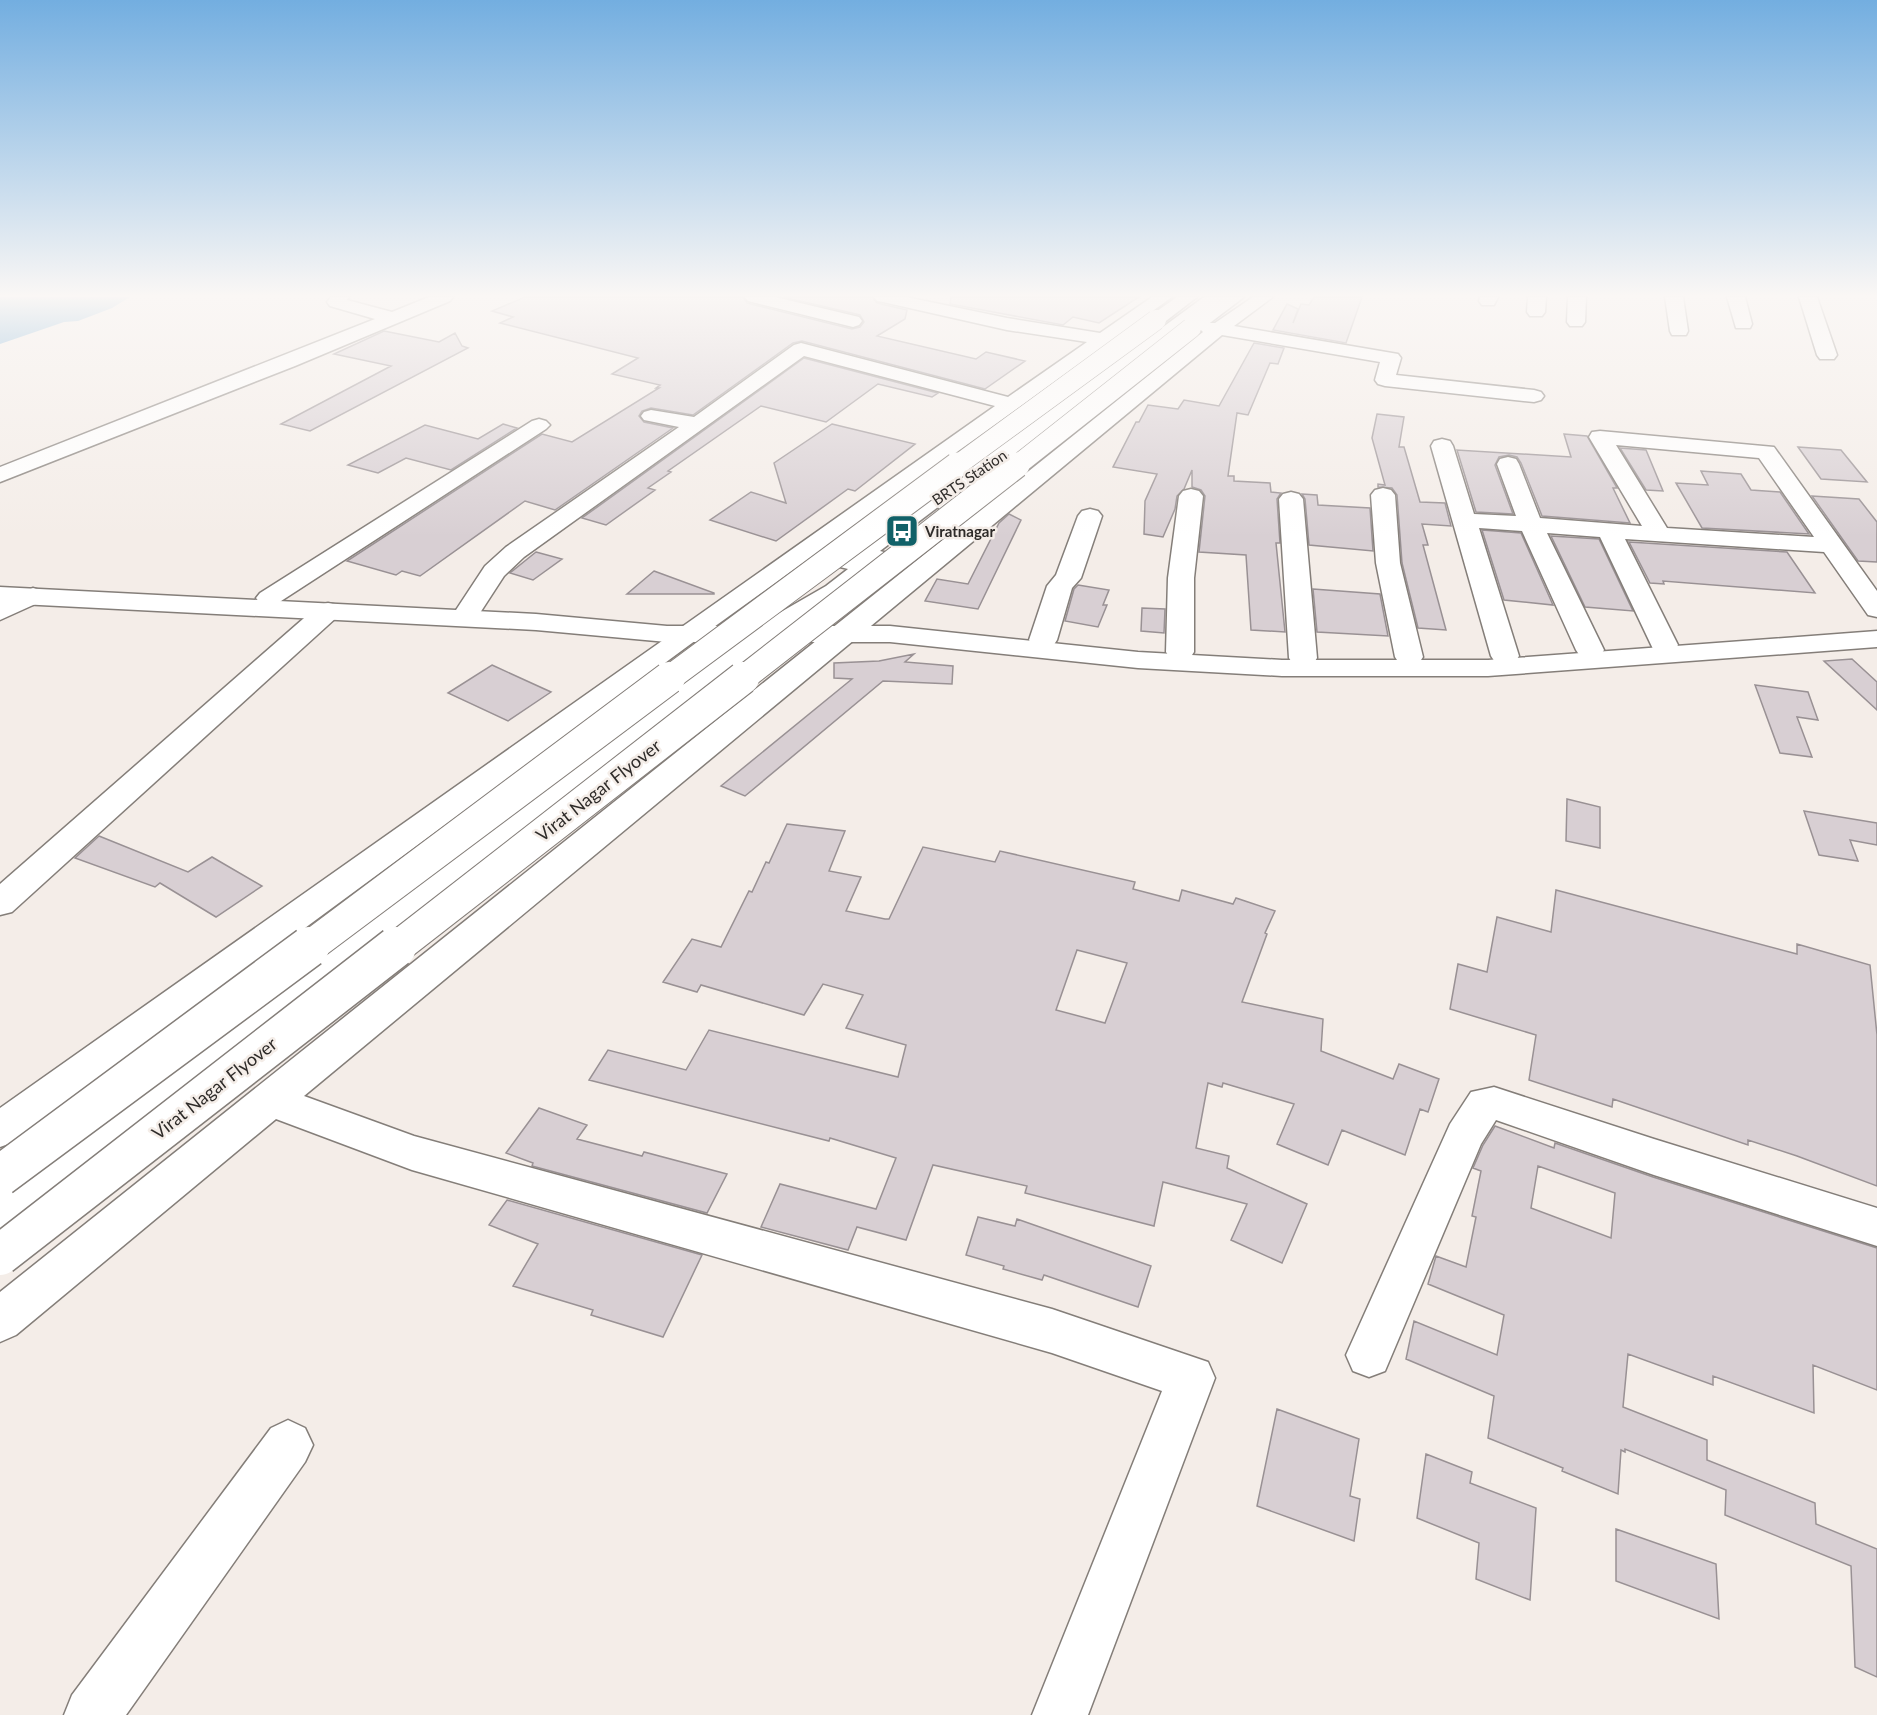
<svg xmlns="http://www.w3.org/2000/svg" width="1877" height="1715" font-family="Lato,sans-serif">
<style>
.water{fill:#64a5d3}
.building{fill:#d8cfd3;stroke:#999194;stroke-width:1.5;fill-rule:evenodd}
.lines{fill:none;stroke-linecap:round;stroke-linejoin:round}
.minor-casing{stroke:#847e79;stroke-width:3}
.major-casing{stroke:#847e79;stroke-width:3}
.minor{fill:#fff;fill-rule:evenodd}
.major{fill:#fff;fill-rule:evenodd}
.major-bridge-far3-casing{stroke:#847e79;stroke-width:21;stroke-linecap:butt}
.major-bridge-far2-casing{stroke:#847e79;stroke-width:27;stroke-linecap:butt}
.major-bridge-far1-casing{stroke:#847e79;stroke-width:34;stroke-linecap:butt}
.major-bridge-casing{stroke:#847e79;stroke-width:43;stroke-linecap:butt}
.major-bridge-far3{stroke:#fff;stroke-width:20}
.major-bridge-far2{stroke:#fff;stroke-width:25}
.major-bridge-far1{stroke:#fff;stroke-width:32}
.major-bridge{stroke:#fff;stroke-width:40}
.labels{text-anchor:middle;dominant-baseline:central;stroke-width:5;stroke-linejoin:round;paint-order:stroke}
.far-street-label{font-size:15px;fill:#2e2b29;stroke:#f4ede8}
.far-poi-label{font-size:15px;font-weight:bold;fill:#2e2b29;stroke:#f4ede8;text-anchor:start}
.street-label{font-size:18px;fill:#2e2b29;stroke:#f4ede8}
</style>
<rect width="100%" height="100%" fill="#f4ede8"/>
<!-- water -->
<path class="water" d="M0 297H130L112 308 78 321 64 322 0 344Z"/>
<!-- building -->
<path class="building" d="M525 297H743L747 303 852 329 860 327 864 322 860 315 783 297H872L877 303 907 310 905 319 877 336 976 359 986 352 1025 361 985 389 802 341 793 343 693 415 651 408 642 411 639 416 644 422 673 428 555 510 525 501 420 576 402 571 396 575 347 561 542 434 572 442 659 388H656L660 385 612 374 638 358 500 323 513 317 492 311Z
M951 297H1139L1099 323 1073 317 1063 325 950 304Z
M1314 297H1362L1346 343 1273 330 1287 304 1298 309 1293 323 1301 304 1309 305Z
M384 331 439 342 455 333 462 346 468 348 310 431 281 424 391 366 334 354Z
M1254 343 1284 348 1278 364 1270 363 1248 415 1237 413 1228 476H1234V481L1270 483 1271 492 1281 493 1277 499 1280 543H1276L1285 632 1251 630 1246 555 1199 552 1205 496 1201 490 1192 487V470L1184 489 1177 496 1175 509 1163 537 1144 534 1145 501 1157 474 1113 467 1136 422H1139L1148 405 1178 409 1184 400 1219 406Z
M804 358 938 393 932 397 878 384 826 422 761 406 668 471 671 472 648 488 655 490 606 525 582 518Z
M1377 414 1404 417 1399 447H1404L1420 502 1445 503 1451 526 1422 524 1428 545H1423L1446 630 1418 628 1402 563 1397 495 1392 488 1378 487V484L1385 485 1372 438Z
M503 424 517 428 451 470 406 458 378 473 348 465 425 425 478 439Z
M832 424 915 444 855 491 848 489 776 541 710 520 751 492 786 503 774 463Z
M1564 434 1587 436 1617 488H1613L1630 523 1542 516 1521 463 1517 457 1509 455 1499 457 1495 465 1513 514 1476 512 1457 450 1571 457Z
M1798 447 1841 450 1867 482 1821 479Z
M1620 448 1646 450 1663 491 1646 490Z
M1701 471 1741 474 1751 490 1780 492 1809 534 1702 528 1676 483 1708 485Z
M1302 494 1317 495 1318 505 1370 508 1373 551 1309 545 1305 499Z
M1812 496 1859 499 1877 522V562L1858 561Z
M1009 514 1021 520 978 609 925 601 937 579 968 584 999 523Z
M1482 530 1521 533 1553 605 1504 600Z
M1551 536 1599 539 1633 611 1585 607Z
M1629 542 1787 552 1815 593 1663 581 1664 584 1650 583Z
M536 552 562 559 533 580 510 573Z
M654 571 714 593V594H627Z
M1078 585 1109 590 1103 605H1107L1098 627 1065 621 1074 589Z
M1313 589 1380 594 1388 636 1317 632Z
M1142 608 1165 609 1164 633 1141 631Z
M914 654 905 662 953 666 952 684 883 681 745 796 721 786 852 679 834 678V663L879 661Z
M1852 659 1877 682V710L1824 661Z
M492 665 551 692 508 721 448 693Z
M1755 685 1808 692 1818 720 1797 717 1812 757 1780 753Z
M1567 799 1600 807V848L1566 841Z
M1804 811 1877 823V845L1850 840 1858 861 1819 855Z
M787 824 845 831 829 871 861 877 846 911 885 919H889L923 847 995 862 1000 851 1135 882 1133 889 1179 901 1182 890 1233 904 1236 898 1275 911 1265 933 1267 934 1242 1002 1323 1019 1321 1051 1393 1079 1399 1064 1439 1079 1428 1112 1420 1109 1405 1155 1342 1130 1328 1165 1277 1144 1294 1104 1223 1083 1222 1087 1208 1083 1196 1148 1229 1156 1227 1168 1307 1204 1282 1263 1231 1240 1247 1204 1163 1182 1154 1226 1025 1193 1027 1186 933 1165 906 1240 857 1227 848 1250 761 1227 780 1184 876 1209 896 1158 830 1138 829 1141 589 1080 608 1050 686 1070 709 1030 898 1077 906 1045 846 1028 863 995 823 984 804 1015 701 985 697 992 663 982 692 939 721 947 749 891 752 892 766 862 769 863ZM1077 950 1127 963 1105 1023 1056 1010Z
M99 836 188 872 212 857 262 886 216 917 160 883 155 887 75 858Z
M1556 890 1797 954V944L1870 965 1877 1035V1186L1797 1156 1748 1140V1145L1613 1099 1612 1107 1529 1080 1536 1035 1450 1009 1458 964 1487 972 1497 917 1551 932Z
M539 1108 587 1125 577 1139 642 1156 644 1152 727 1174 707 1213 532 1166 533 1163 506 1153Z
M1495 1126 1554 1148 1555 1143 1653 1177 1877 1248V1390L1813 1365 1814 1413 1713 1376V1385L1628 1354 1623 1407 1707 1440V1460L1815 1503 1816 1524 1877 1549V1677L1855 1667 1851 1566 1725 1515 1726 1490 1625 1449V1452L1621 1450 1618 1494 1562 1471 1563 1468 1488 1438 1494 1396 1406 1359 1414 1321 1497 1355 1504 1315 1428 1284 1436 1256 1466 1267 1476 1217 1472 1216 1481 1171 1473 1168 1483 1145ZM1538 1166 1615 1193 1611 1238 1531 1208Z
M507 1200 702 1255 663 1337 591 1315 593 1310 513 1286 538 1244 489 1225Z
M978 1217 1015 1226 1017 1219 1151 1266 1138 1307 1044 1275 1042 1280 1003 1269 1004 1266 966 1255Z
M1277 1409 1359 1439 1350 1496 1360 1499 1354 1541 1257 1506Z
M1426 1454 1472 1472 1470 1483 1536 1508 1530 1600 1476 1579 1479 1543 1417 1518Z
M1616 1529 1716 1564 1719 1619 1616 1581Z"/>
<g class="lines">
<!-- minor casing -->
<g class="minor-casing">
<path id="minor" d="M331 297H349L347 300 392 312 429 297H453L450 301 295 366 0 482V467L375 319 330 306 327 302Z
M745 297H775L859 317 862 321 859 325 853 327 748 301Z
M874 297H906L1007 318 1100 333 1152 297H1172L707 632 14 1142 0 1147V1108L995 406 804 356 524 557 504 576 478 616 469 618 460 616 456 610 485 566 506 547 679 427 644 420 641 416 644 412 651 410 694 417 794 345 801 343 1008 397 1087 342 1007 330 883 302 877 301Z
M1204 297H1224L1143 362 1022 452 957 511 949 513 941 511 938 507 880 551 888 553 891 558 888 563 844 596 785 632 15 1225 0 1231V1188L767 620 826 586 848 569 840 567 837 562 840 557 935 487 1006 442Z
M1253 297H1273L1234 326 1398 354 1401 358 1396 375 1534 390 1541 392 1544 396 1541 400 1534 402 1385 386 1378 384 1375 380 1380 362 1222 335 304 1096 414 1136 1052 1309 1208 1362 1215 1378 1088 1715H1032L1162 1391 1052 1353 412 1170 276 1119 16 1335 0 1342V1292L1203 332 1198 327 1200 323H1215Z
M1480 297H1498L1494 305H1482L1479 301Z
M1528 297H1546L1545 312 1542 316H1530L1527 312Z
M1568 297H1586L1585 322 1582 326H1570L1567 322Z
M1665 297H1683L1688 331 1686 335H1672L1670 331Z
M1727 297H1745L1752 324 1750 328H1736Z
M1799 297H1817L1837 355 1834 359H1820L1817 355Z
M539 419 546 421 550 425 546 429 278 603 269 606 260 603 256 598 260 593 532 421Z
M1600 431 1774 447 1877 591V617L1868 615 1824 552 1625 539 1678 645 1674 651 1664 653 1654 651 1600 537 1547 533 1604 650 1600 656 1590 658 1580 656 1576 650 1522 531 1479 528 1519 656 1515 662 1505 664 1495 662 1491 656 1431 446 1434 441 1442 439 1450 441 1453 446 1474 514 1516 516 1497 464 1500 459 1508 457 1516 459 1519 464 1540 518 1642 526 1589 437 1592 432ZM1616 445 1759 458 1814 537 1667 528Z
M1383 488 1391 490 1395 495 1400 563 1423 657 1419 663 1409 665 1399 663 1395 657 1376 563 1371 495 1375 490Z
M1191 489 1199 491 1203 496 1194 578V652L1190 658 1180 660 1170 658 1166 652 1168 578 1179 496 1183 491Z
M1291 492 1299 494 1303 499 1317 658 1313 664 1303 666 1293 664 1289 658 1279 499 1283 494Z
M1090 509 1098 511 1102 516 1081 578 1072 588 1057 640 1053 646 1043 648 1033 646 1029 640 1047 586 1056 575 1078 516 1082 511Z
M33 588 42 591 46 596 42 601 0 620V602Z
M328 603 337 605 341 611 337 617 12 912 0 915V884L319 605Z
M1494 1087 1654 1139 1877 1208V1246L1654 1175 1496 1120 1481 1144 1385 1371 1369 1377 1353 1371 1346 1355 1450 1124 1471 1092Z
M288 1420 305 1428 313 1445 305 1462 126 1715H64L72 1695 271 1428Z"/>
</g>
<!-- major casing -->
<g class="major-casing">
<path id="major" d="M1177 297H1197L1162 324H1150L1147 320 1150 316Z
M1224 297H1244L1198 332H1184L1182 328 1184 324Z
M0 587 536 614 667 626H890L1138 652 1282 660H1488L1877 631V647L1488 676H1282L1138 668 890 642H667L536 630 0 603Z"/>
</g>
<!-- minor -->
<use href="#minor" class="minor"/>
<!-- major -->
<use href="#major" class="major"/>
<!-- major-bridge-far3 casing -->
<g class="major-bridge-far3-casing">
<path id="major-bridge-far3" d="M955 467 1156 320
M1015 467 1191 328"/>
</g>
<!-- major-bridge-far2 casing -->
<g class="major-bridge-far2-casing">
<path id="major-bridge-far2" d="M667 680 957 465
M741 680 1017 465"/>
</g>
<!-- major-bridge-far1 casing -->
<g class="major-bridge-far1-casing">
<path id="major-bridge-far1" d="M307 949 669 678
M395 949 743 678"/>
</g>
<!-- major-bridge casing -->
<g class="major-bridge-casing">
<path id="major-bridge" d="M0 1176 309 947
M0 1255 396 947"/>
</g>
<!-- major-bridge-far3 -->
<use href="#major-bridge-far3" class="major-bridge-far3"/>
<!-- major-bridge-far2 -->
<use href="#major-bridge-far2" class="major-bridge-far2"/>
<!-- major-bridge-far1 -->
<use href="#major-bridge-far1" class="major-bridge-far1"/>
<!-- major-bridge -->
<use href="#major-bridge" class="major-bridge"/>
</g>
<!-- sky -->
<linearGradient id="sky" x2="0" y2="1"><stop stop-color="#73aee0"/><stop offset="0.55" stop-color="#faf7f5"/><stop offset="1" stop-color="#faf7f5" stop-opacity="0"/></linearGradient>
<rect width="1877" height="537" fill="url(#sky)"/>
<!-- icons -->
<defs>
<g id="bus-square" transform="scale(1.725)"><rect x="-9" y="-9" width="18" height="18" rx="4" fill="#116168" stroke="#f4ede8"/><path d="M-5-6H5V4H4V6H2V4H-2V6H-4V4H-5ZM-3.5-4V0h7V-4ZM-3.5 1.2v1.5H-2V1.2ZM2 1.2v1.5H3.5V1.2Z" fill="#fff"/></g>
</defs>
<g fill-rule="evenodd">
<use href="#bus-square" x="902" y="531"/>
</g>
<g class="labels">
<!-- far-street labels -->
<g class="far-street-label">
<text transform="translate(969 477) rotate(-34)">BRTS Station</text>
</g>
<!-- far-poi labels -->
<g class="far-poi-label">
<text x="925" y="531">Viratnagar</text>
</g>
<!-- street labels -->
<g class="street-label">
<text transform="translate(598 790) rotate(-38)">Virat Nagar Flyover</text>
<text transform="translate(214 1088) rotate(-38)">Virat Nagar Flyover</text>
</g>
</g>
</svg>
